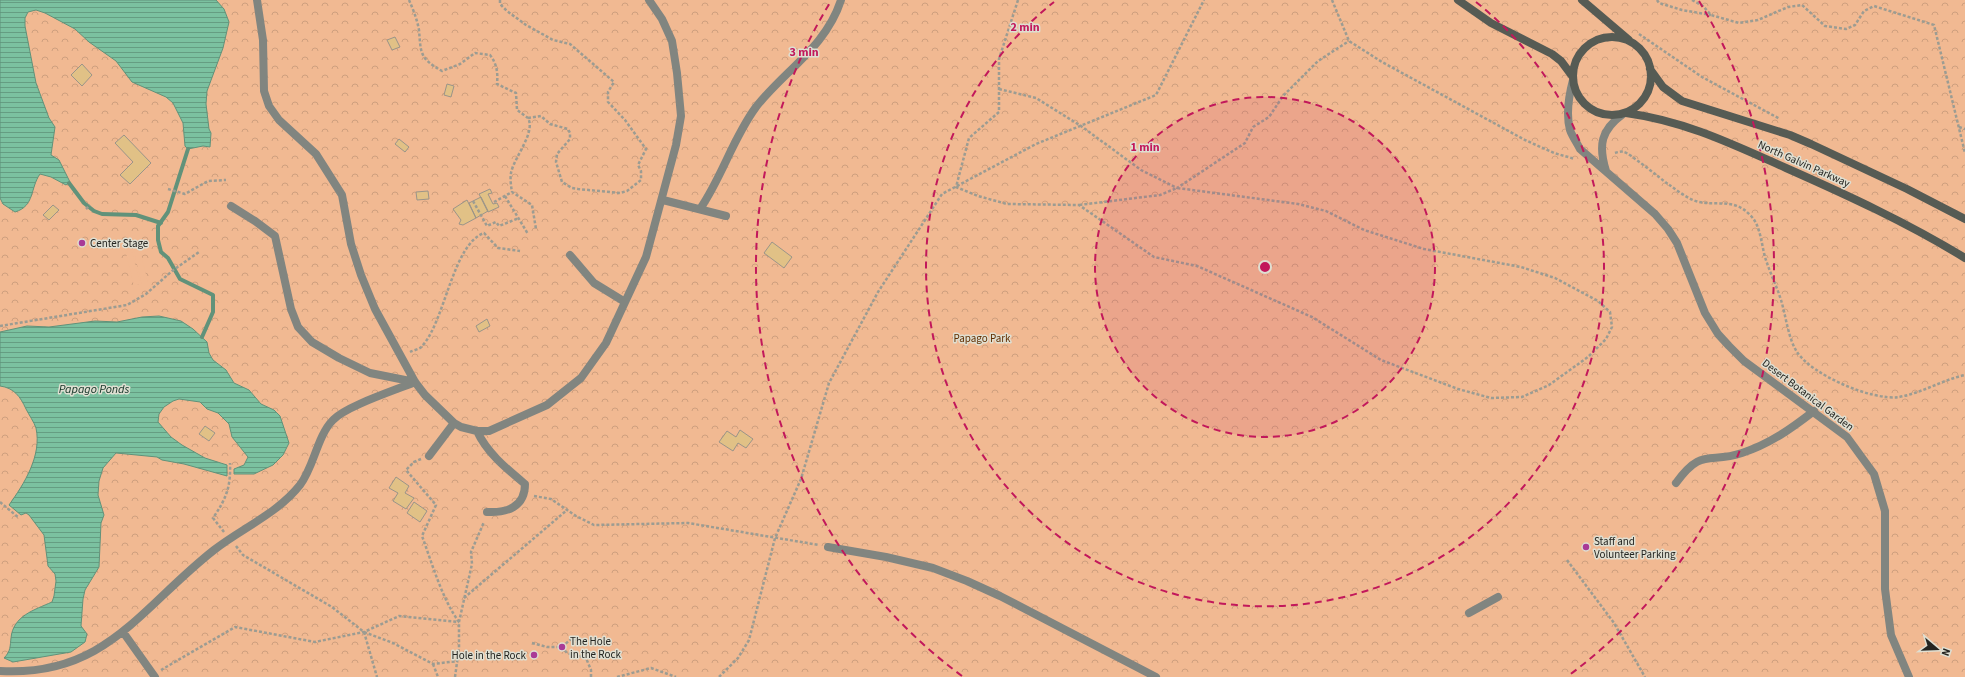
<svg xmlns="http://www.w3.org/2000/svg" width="1965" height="677" font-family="'Source Sans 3',sans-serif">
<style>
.forest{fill:url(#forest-crowns)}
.pitch{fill:#f1b992}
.water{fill:url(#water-rules);stroke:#61927a}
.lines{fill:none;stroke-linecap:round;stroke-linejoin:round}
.stream{stroke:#61927a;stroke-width:4}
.building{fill:#e1c186;stroke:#9a9489}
.path{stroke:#9c9c92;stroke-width:2.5;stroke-dasharray:3 2;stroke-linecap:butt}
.lane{stroke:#818580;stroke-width:8}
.street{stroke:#818580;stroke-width:8}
.secondary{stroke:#565b54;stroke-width:8}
.ring{fill:none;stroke:#c2185b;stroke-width:2;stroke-dasharray:7 5}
.poi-dot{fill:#a93a97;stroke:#dfdfd2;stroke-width:1.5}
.labels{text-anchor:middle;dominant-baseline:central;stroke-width:3;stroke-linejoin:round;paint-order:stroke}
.street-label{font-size:11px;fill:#252521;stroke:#dfdfd2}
.poi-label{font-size:11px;fill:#252521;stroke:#dfdfd2;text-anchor:start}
.park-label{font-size:11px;fill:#622f00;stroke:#dfdfd2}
.water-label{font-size:12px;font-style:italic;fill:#123225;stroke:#dfdfd2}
.centre{fill:#c2185b;stroke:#dfdfd2;stroke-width:2}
.ring-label{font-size:12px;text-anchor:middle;font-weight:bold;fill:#c2185b;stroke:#dfdfd2;stroke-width:3;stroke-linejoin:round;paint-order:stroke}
</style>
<defs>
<pattern id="forest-crowns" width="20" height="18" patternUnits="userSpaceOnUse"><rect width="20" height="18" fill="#f1b992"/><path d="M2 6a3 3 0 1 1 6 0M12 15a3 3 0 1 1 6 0" fill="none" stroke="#ce9f7e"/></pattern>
<pattern id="water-rules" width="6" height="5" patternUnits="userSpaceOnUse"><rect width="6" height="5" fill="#7bc1a0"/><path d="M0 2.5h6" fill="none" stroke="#659d82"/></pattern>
</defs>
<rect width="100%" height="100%" fill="#dfdfd2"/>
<!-- forest -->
<path class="forest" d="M0 0H1965V677H0Z"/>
<!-- pitch -->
<path class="pitch" d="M140 250 148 283 142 285 134 252Z
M132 252 140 284 134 286 126 253Z"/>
<!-- water -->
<path class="water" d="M0 0H216L224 9 229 22 223 48 207 91 206 104 209 129 211 133 210 147 203 146 188 149 185 146 183 123 173 103 166 97 132 82 116 61 89 42 75 29 45 13 36 10 28 12 25 18V26L36 83 49 118 55 127 51 155 59 160 70 182 66 185 51 177 40 174C30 188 35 206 15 212L3 204 0 198Z
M159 316 181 321 193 329 207 342 209 353 213 360 226 370 234 383 249 390 261 404 274 410 280 416 289 443 283 455 273 465 254 474H234V469L244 465 248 457 232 437 229 424 218 413 207 409 200 402 179 399 173 401 164 407 159 414 158 422 171 437 182 445 205 458 227 465V476L184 464 162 460 157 457 116 453 103 468 99 481 98 495 104 515 101 523 99 567 85 590 83 599 81 626 87 634 85 642 71 652 13 662 4 658C11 651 10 646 11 638 13 616 34 610 52 602L54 596 56 581 55 574 48 566 44 535 29 515 26 513 21 515 9 505C24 484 42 456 36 428 34 422 29 415 26 409 20 396 14 388 0 386V332L27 326 49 327 95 321 117 322 142 317Z"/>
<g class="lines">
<!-- stream -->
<path class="stream" d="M188 149 168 212 158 226V240L161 252 168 258 180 279 213 295V312L202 337
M69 183 84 203 94 211 102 214 136 215 161 223"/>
</g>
<!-- building -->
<path class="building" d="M395 37 400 47 392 50 387 40Z
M82 64 92 75 82 86 71 75Z
M447 84 454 86 451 97 444 95Z
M124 135 151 163 130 184 120 175 133 162 115 143Z
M399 139 409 147 405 152 395 144Z
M490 189 492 193 488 194 493 204 497 203 499 207 488 212 479 194Z
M428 191 429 199 417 200 416 192Z
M481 197 488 211 476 218 469 203Z
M467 200 476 218 463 225 459 224 461 220 453 209Z
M53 205 59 210 49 220 43 215Z
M772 242 792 257 784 268 764 253Z
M487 319 490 326 479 332 476 326Z
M205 426 215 433 209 441 199 434Z
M740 430 753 439 746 448 738 443 733 451 719 442 727 431 736 437Z
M396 477 409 486 405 493 414 498 406 509 393 501 398 493 389 488Z
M414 502 427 511 420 522 407 513Z"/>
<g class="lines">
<!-- path -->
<path class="path" d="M409 0C413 9 417 19 419 30 421 53 419 58 442 71L460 64 475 53 490 55C497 64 498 73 497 84L516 93 517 110 528 118C536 133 514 157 511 173 510 179 511 186 512 192
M500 0V4L507 11 526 25 553 40 570 44 614 82 608 92V102L625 120 646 149 638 165 641 171V180L627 191 620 193 578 189 572 188 562 182 556 162 557 154 570 139V133L568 129 550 124 541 116 528 118
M1018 0 999 59V112L969 138 956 187 978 196 1007 204 1079 205 1154 257 1197 266 1312 317 1381 360 1458 389 1491 398 1522 397 1549 385 1588 357 1606 339 1612 327 1610 312 1598 301 1555 278 1521 267 1424 249 1364 230 1326 211 1298 204 1177 188 1160 195 1079 205
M1332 0 1349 41 1382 62 1525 140 1554 153 1575 159
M1657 0 1659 3 1682 10 1711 15
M1692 0 1703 6 1711 15 1739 23 1758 20 1788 7 1802 5 1825 26 1846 29 1855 25 1864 11 1874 6 1934 25 1965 153
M1639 34 1702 77 1780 119
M999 89 1036 98 1081 126 1141 170 1177 188 1245 143 1253 127 1269 117 1283 96 1318 61 1349 41
M1959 127 1965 129
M1615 153C1618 152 1621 151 1624 152 1628 152 1661 179 1668 184 1677 190 1687 199 1699 202 1718 206 1734 198 1750 215 1762 226 1761 248 1767 263 1771 275 1777 287 1781 300 1786 316 1788 338 1797 352 1812 375 1872 401 1899 397 1922 393 1942 380 1965 375
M168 189 185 194 208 181 226 180
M505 196 528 234
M473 201 487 226 496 222 499 226 519 218
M494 202 512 192 532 205 536 229
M86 209 90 205
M0 326 127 305 146 294 172 271 199 252
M410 352C414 350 421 349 423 345 445 320 453 244 484 233L498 248 520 251
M421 459 414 462 406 470 436 505 422 536C432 563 442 599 459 622
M534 496 551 499 576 516 594 525 688 523 819 545
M0 502 19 518
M224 532 213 518C226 499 231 487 230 463
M236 546 243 555 332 607 364 632 377 677
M1567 560 1614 623 1645 677
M464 598 567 510
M364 632 393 643 433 664 458 661
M532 643 547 647H562L567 653 586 658 591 670V677
M562 647 571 639 583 640
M433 664 438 677
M161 670 235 627 315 642 364 632 399 616 459 622
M455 677 459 648V622L472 564 471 552 484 522
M617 677 651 668 676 677
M719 677 738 658 749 640 775 538 801 479 829 383 878 292 942 194 1036 144 1156 95 1204 0"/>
<!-- lane -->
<path class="lane" d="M257 0 263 40 264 91 269 106 279 120 316 154 342 195 351 244 361 275 375 309 415 382 425 395 454 423 461 427 477 431H489L547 405 581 378 606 343 646 257 676 145 681 116 677 73 672 41 662 19 649 0
M663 200 726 216
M231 206 255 221 275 236 291 309 298 327 312 342 339 358 370 373 415 382
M700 209C722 177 733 138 756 107 784 71 826 47 841 0
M570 255 594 283 625 302
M477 431C487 453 507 469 525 484 525 507 507 513 487 512
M429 456 454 423
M1676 483C1702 447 1709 464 1742 453 1770 444 1792 428 1814 411
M828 547 886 557 933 568 967 581 1000 596 1156 677
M1469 613 1498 597
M123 632 155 677
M0 671C106 677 141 607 214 550 242 528 277 514 300 485 314 467 317 436 333 420 346 406 396 390 415 382"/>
<!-- street -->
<path class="street" d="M1573 80C1569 95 1566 115 1570 130 1572 136 1577 143 1580 149L1655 214 1668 229 1677 243 1705 313 1718 334 1729 346 1744 361 1847 437 1874 474 1885 511V589L1891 635 1909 677
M1606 171C1598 145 1601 130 1623 114"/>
<!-- secondary -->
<path class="secondary" d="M1458 0 1491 23 1552 54 1561 61 1573 77
M1582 0 1629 40
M1573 76a39 39 0 1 1 78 0a39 39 0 1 1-78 0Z
M1650 69 1663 87 1682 101 1790 135 1811 144 1907 189 1965 219
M1626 113C1685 121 1732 144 1786 168 1847 195 1908 223 1965 258"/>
</g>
<!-- distance rings -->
<circle cx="1265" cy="267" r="170" fill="#c2185b" fill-opacity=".12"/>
<g class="ring">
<circle cx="1265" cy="267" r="170"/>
<path d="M1476 2A339 339 0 1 1 1054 2"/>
<path d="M962 676A509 509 0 0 1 831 1M1699 1A509 509 0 0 1 1568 676"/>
</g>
<!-- markers -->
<g class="poi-dot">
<circle cx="82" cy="243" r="4"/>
<circle cx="1586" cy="547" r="4"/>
<circle cx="562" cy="647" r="4"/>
<circle cx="534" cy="655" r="4"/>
</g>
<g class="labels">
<!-- street labels -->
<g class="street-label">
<text transform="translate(1804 164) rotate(24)">North Galvin Parkway</text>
<text transform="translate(1808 395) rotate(37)">Desert Botanical Garden</text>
</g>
<!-- poi labels -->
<g class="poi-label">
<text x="90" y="243">Center Stage</text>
<text x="1594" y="541">Staff and<tspan x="1594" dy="13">Volunteer Parking</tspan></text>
<text x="570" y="641">The Hole<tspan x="570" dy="13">in the Rock</tspan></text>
<text x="526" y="655" text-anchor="end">Hole in the Rock</text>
</g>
<!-- park labels -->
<g class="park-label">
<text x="982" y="338">Papago Park</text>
</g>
<!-- water labels -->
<g class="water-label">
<text x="94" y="389">Papago Ponds</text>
</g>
</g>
<circle cx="1265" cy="267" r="6" class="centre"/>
<g class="ring-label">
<text x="1025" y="31">2 min</text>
<text x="804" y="56">3 min</text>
<text x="1145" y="151">1 min</text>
</g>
<!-- north arrow -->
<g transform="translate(1937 649) rotate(109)" stroke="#dfdfd2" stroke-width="3" paint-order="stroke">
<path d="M0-3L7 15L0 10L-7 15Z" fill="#252521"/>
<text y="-6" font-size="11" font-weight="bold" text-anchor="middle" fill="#252521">N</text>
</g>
</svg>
